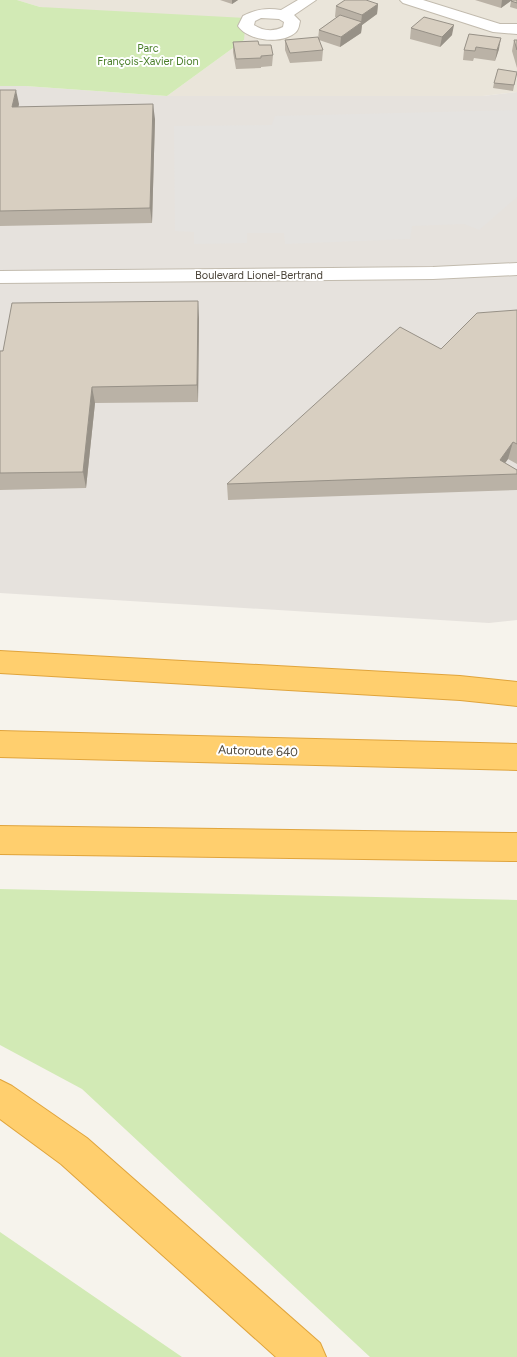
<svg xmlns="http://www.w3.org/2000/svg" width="517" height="1357" font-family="Figtree,sans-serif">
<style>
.residential{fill:#eae5da}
.industrial{fill:#e6e2dd}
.green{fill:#d2eab5}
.parking{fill:#e5e3e0}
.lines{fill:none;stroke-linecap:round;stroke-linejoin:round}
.minor-casing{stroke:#c2bbae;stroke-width:2}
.motorway-casing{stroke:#e0a43c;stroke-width:2}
.minor{fill:#fff;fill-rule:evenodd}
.motorway{fill:#ffcf6e;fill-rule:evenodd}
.wall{fill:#bab2a6}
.shaded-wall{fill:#979187}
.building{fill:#d8cfc1;stroke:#979187}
.labels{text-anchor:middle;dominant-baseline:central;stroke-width:4;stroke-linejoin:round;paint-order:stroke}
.far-park-label{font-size:11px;fill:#4a7f2a;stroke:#fff}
.far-street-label{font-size:11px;fill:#4b4439;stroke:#fff}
.street-label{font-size:12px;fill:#4b4439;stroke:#fff}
</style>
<rect width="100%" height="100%" fill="#f6f3ec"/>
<!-- residential -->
<path class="residential" d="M17 0H517V92L483 96H167L244 40 40 7Z"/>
<!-- industrial -->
<path class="industrial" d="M0 86H25L167 96H483L517 92V620L489 623 0 593Z"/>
<!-- green -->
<path class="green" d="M0 0H17L40 7 246 18 244 40 167 96 25 86H0Z
M0 889 517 900V1357H370L82 1089 0 1045Z
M0 1232 182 1357H0Z"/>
<!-- parking -->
<path class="parking" d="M517 110V197L479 230 464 224 412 226 410 239 285 244 284 233H247V243L194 244V232L175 231 174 126 272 125 275 116Z"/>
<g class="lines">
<!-- minor casing -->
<g class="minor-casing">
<path id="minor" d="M298 0H316L294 15 300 21C299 25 299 29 296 32 282 45 248 41 238 26L243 16C256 9 267 8 281 10ZM261 18 279 19 284 22 283 27C273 32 263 31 254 25L255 21Z
M400 0H423L500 24H517V34L493 32 403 3Z
M517 263V275L433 279 0 283V271L433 267Z"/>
</g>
<!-- motorway casing -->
<g class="motorway-casing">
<path id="motorway" d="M0 651 460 676 517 682V706L460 700 0 673Z
M0 731 517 744V770L0 757Z
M0 826 517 833V861L0 854Z
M0 1080 12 1086 87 1138 320 1343 326 1357H276L61 1164 0 1119Z"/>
</g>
<!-- minor -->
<use href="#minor" class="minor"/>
<!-- motorway -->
<use href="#motorway" class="motorway"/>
</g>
<!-- wall -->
<path class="wall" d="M220 0H238L232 4Z
M475 0H512L501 8Z
M517 0V9L510 7 511 1Z
M378 4 377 14 362 25 361 33 340 47 319 40 323 50 322 61 290 63 285 50V40L318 39 319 30 337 17H335L336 6Z
M411 28 452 35 440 47 410 39Z
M469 34 499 49 495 61 474 58 473 61 463 60 464 50Z
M514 40H517V68L512 51Z
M233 42 259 45 273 55 272 66 261 67V68L236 69 233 52Z
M517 72 513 91 493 88 494 83Z
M0 90 19 104 18 107 155 119 152 223 0 226Z
M517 310V464L508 459 505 463 517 470V490L228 500 227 484 441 349Z
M199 318 198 402 95 403 86 488 0 490V351Z"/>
<!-- shaded-wall -->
<path class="shaded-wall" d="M232 0H238L232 4Z
M502 0H512L501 8Z
M378 4 377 14 362 25 361 33 340 47 341 37 361 23 362 15Z
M454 25 452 35 440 47 442 37Z
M501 38 499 49 495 61 497 50Z
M16 90 19 104 15 122 12 107Z
M153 104 155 119 152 223 150 208Z
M198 301 199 318 198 402 197 385Z
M92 387 95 403 86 488 83 472Z
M513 442 508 459 497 474 500 460Z"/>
<!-- building -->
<path class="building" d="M345 0H366L378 4 362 15 336 6Z
M512 0H517V3L511 1Z
M340 15 362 22 341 37 319 30Z
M424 17 454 25 442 37 411 28Z
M469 34 501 38 497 50 476 47 475 51 464 50Z
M318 37 323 50 290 53 285 40Z
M514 40H517V50Z
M258 41 259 45H271L273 55 261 56V58L236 59 233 42Z
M498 69 517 72 514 85 494 83Z
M0 90H16L12 107 153 104 150 208 0 211Z
M198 301 197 385 92 387 83 472 0 473V351H3L12 303Z
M517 310V444L513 442 500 460 517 470V474L227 484 400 327 441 349 477 313Z"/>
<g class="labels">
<!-- far-park labels -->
<g class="far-park-label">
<text x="148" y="48">Parc<tspan x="148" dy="13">François-Xavier Dion</tspan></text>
</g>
<!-- far-street labels -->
<g class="far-street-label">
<text x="259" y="275">Boulevard Lionel-Bertrand</text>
</g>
<!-- street labels -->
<g class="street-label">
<text transform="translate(258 751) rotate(2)">Autoroute 640</text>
</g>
</g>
</svg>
